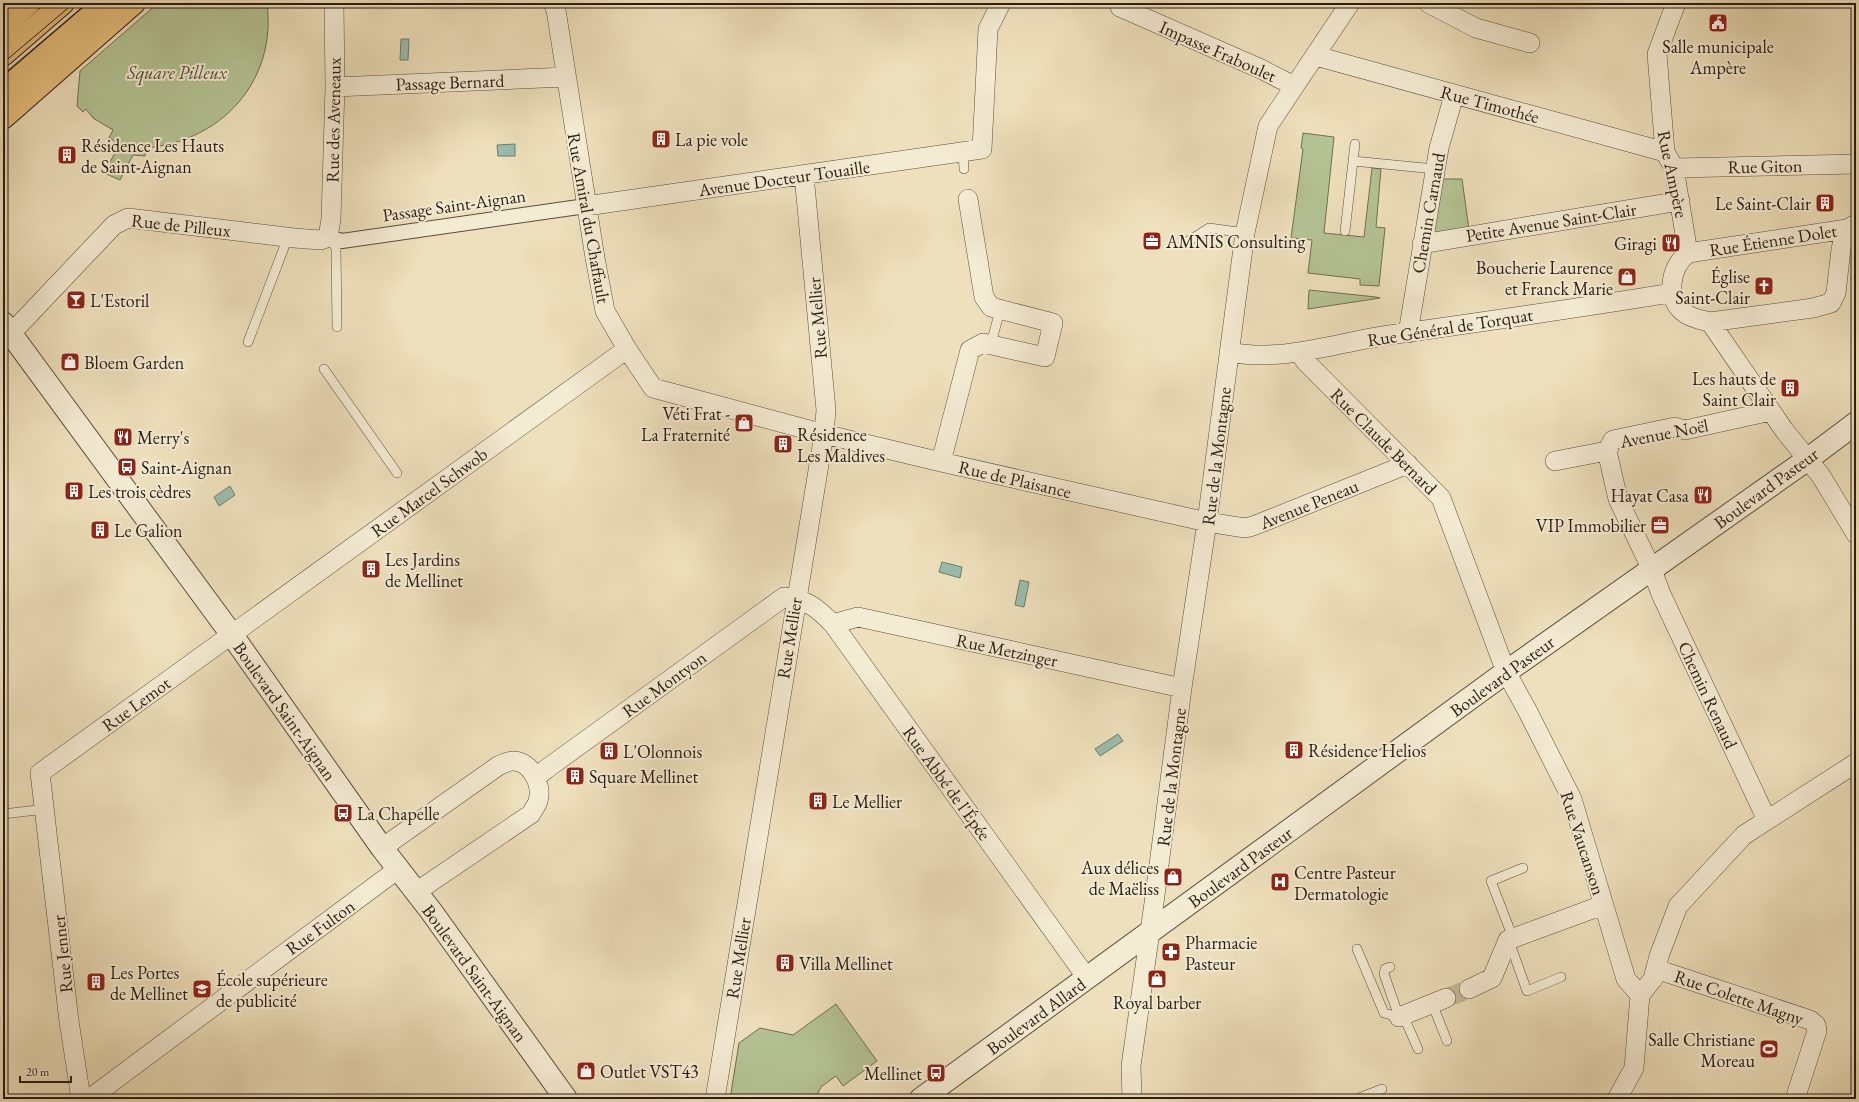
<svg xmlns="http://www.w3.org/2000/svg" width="1859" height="1102" font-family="'EB Garamond',serif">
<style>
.green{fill:#b4c394;stroke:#6e7053}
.water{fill:#9abdae;stroke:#6d7d70}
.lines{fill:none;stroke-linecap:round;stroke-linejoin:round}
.minor-tunnel{stroke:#c7b99a;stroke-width:19;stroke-dasharray:19 10;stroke-linecap:butt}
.service-casing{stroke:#5a4d3c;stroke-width:10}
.pedestrian-casing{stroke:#5a4d3c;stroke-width:16}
.minor-casing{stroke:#5a4d3c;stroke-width:20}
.tertiary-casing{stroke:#5a4d3c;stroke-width:24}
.primary-casing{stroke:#291c12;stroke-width:24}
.service{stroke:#f4ebd3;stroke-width:9}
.pedestrian{stroke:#f4ebd3;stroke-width:14}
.minor{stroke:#f4ebd3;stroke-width:19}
.tertiary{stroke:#f4ebd3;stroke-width:22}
.primary{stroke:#e7c07e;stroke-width:22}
.tram{stroke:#291c12;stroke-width:1}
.labels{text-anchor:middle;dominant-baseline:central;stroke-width:4;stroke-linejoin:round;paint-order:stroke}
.poi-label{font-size:18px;fill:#291c12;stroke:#f4ebd3;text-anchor:start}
.street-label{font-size:18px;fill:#291c12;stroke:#f4ebd3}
.park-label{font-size:18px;font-style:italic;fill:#534e39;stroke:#f4ebd3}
</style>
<rect width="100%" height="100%" fill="#eee0bc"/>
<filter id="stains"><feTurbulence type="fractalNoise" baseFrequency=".005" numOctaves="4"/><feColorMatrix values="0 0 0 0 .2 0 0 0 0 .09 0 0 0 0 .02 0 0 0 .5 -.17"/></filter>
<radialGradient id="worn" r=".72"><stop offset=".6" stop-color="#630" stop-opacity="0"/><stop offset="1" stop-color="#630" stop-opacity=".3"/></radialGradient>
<!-- green -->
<path class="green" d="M158 3H267C277 81 222 141 146 148L145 156 133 155 120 180 104 173 120 144 109 138 113 130 93 118 86 109 83 112 77 106 80 71Z
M1303 133 1334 137 1324 233 1364 237 1372 168 1381 169 1376 227 1385 228 1379 286 1360 285V279L1308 273 1312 240 1291 238 1303 149 1301 148Z
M1439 179H1462L1469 230 1429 237Z
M1309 290 1376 297 1380 298 1308 309Z
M836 1004 877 1061 843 1086 836 1076 821 1087 815 1099H730L739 1043 760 1028 793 1035Z"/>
<!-- water -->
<path class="water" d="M401 39H409L408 60H400Z
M515 144V156H498L497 145Z
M230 486 235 495 219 506 214 497Z
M942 562 962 567 960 578 939 572Z
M1020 580 1029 582 1024 607 1015 605Z
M1118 734 1123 741 1100 756 1095 749Z"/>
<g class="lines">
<!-- minor-tunnel -->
<path class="minor-tunnel" d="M1446 998 1469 989"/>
<!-- service casing -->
<g class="service-casing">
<path id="service" d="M963 152 964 169
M1353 161 1435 169
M1345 231 1355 144
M328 237 336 248 337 327
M1184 244 1209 228 1245 233
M248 342 288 237
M991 344 1000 310
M324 369 397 473
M3 814 46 809
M1513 938 1491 881 1523 868
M1509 941 1527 991 1561 977
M1357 949 1384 1013 1399 1017 1384 974 1385 969 1390 967
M1432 1003 1447 1041
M1403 1015 1418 1049
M1357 1099 1382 1089"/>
</g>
<!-- pedestrian casing -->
<g class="pedestrian-casing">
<path id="pedestrian" d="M328 237 342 241 586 206"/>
</g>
<!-- minor casing -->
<g class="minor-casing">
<path id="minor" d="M553 3 556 10 595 258 605 311 627 349 653 388 824 434 941 462 1207 522 1245 528 1253 526 1408 464
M1428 3 1476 28 1530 43
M1676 3 1657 54 1665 152 1674 168 1688 253
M1120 7 1261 69 1294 86
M1316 56 1665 152
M335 87 566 77
M1674 168 1856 164
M586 206 982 149 988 29 1001 3
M1422 244 1680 201
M1688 253C1670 267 1664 300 1686 314 1694 319 1702 320 1710 322L1813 308 1831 303 1836 293 1841 249 1847 229
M1688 253 1847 229 1856 224
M1710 322 1784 430 1821 476 1856 534
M10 333 19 325 114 225 128 218 294 238 321 240 328 237 331 219 335 87 334 3
M1408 333 1439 148 1454 95
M1229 352C1286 363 1340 341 1396 334 1488 321 1580 308 1671 293
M1300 353 1305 361 1441 498 1506 672 1527 710 1572 799 1626 979 1640 995
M1555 461 1607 451
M941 462 970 350 983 343 1045 357 1053 323 991 307 984 297 968 199
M833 624 858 617 1182 688
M536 778 545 770 784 597C807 599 817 608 833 624L1087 978
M1767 820 1661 594 1652 570 1618 499 1607 451 1613 440 1675 427 1685 430 1771 411
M382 848 498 766C502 764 508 761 513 761 531 761 543 785 538 801 537 805 533 810 531 814L416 892
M1656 969 1810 1020 1816 1025 1817 1031 1795 1099
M1469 989 1492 978 1508 940 1603 905
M1399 1017 1446 998
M81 1099 69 1021 40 773 627 349
M89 1099 398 869
M715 1099 824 434 826 410 804 175
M1132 1099 1131 1066 1154 903 1182 688 1207 522 1245 233 1268 126 1350 3
M1617 1099 1634 1068 1640 995 1653 979 1659 956 1678 906 1744 835 1856 763"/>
</g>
<!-- tertiary casing -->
<g class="tertiary-casing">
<path id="tertiary" d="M3 323 232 635 382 848 431 911 566 1099
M921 1099 1506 672 1808 459 1856 423"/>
</g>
<!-- primary casing -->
<g class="primary-casing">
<path id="primary" d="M3 26 29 3
M3 55 63 3
M3 90 105 3
M3 118 134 3"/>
</g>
<!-- service -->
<use href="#service" class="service"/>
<!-- pedestrian -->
<use href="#pedestrian" class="pedestrian"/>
<!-- minor -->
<use href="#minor" class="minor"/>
<!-- tertiary -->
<use href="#tertiary" class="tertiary"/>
<!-- primary -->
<use href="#primary" class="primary"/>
<!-- tram -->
<path class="tram" d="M3 63 74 3
M3 76 88 3"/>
</g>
<!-- icons -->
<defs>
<g id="civic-square" transform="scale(1)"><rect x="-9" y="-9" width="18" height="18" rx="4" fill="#8f2418" stroke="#f4ebd3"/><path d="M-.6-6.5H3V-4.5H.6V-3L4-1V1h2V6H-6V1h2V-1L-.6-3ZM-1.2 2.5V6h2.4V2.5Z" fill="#fff"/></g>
<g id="building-square" transform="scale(1)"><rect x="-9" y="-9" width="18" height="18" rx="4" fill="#8f2418" stroke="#f4ebd3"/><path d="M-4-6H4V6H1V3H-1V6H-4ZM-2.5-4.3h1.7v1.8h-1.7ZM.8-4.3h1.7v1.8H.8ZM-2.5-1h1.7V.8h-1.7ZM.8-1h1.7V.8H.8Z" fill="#fff"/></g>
<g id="office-square" transform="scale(1)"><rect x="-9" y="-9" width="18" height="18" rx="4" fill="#8f2418" stroke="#f4ebd3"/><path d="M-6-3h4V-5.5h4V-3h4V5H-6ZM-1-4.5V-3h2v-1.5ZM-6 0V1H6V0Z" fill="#fff"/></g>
<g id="restaurant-square" transform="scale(1)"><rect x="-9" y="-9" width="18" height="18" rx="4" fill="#8f2418" stroke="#f4ebd3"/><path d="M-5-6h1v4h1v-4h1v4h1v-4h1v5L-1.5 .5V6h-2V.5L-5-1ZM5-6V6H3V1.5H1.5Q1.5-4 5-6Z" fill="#fff"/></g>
<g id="shop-square" transform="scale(1)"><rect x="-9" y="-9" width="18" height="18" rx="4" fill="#8f2418" stroke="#f4ebd3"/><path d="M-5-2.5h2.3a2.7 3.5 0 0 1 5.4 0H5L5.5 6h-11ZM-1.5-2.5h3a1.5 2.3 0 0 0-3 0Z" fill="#fff"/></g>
<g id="church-square" transform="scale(1)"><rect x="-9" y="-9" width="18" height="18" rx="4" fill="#8f2418" stroke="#f4ebd3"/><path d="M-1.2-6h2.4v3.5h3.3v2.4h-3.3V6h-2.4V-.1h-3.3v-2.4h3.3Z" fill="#fff"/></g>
<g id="bar-square" transform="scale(1)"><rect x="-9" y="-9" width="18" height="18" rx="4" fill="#8f2418" stroke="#f4ebd3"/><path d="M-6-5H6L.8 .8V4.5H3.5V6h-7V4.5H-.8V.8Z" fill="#fff"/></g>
<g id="bus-square" transform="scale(1)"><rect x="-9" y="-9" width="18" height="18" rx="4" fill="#8f2418" stroke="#f4ebd3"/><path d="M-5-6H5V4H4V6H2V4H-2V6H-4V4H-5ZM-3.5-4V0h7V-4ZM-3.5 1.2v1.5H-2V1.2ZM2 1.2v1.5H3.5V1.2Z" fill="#fff"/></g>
<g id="hospital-square" transform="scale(1)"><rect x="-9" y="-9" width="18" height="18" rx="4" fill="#8f2418" stroke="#f4ebd3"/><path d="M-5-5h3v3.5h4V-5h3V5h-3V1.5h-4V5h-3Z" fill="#fff"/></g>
<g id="pharmacy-square" transform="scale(1)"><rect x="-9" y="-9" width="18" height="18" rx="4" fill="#8f2418" stroke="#f4ebd3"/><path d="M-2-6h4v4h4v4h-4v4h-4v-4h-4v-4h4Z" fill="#fff"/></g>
<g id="university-square" transform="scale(1)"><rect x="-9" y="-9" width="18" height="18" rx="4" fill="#8f2418" stroke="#f4ebd3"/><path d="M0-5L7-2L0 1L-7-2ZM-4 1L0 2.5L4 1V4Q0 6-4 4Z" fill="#fff"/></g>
<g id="stadium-square" transform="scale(1)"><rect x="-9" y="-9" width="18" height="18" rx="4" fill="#8f2418" stroke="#f4ebd3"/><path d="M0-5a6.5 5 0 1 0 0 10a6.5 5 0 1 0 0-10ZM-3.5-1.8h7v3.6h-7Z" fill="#fff"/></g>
</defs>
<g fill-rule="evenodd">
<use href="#civic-square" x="1718" y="23"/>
<use href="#building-square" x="661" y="139"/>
<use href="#building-square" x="67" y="155"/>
<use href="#building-square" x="1825" y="203"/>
<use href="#office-square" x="1152" y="241"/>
<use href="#restaurant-square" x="1671" y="243"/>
<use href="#shop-square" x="1627" y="277"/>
<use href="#church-square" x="1764" y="286"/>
<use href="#bar-square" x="76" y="300"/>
<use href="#shop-square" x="70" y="362"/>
<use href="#building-square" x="1790" y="388"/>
<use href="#shop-square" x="744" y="423"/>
<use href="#restaurant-square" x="123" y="437"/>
<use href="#building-square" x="783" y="444"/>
<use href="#bus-square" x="127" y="467"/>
<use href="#building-square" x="74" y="491"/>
<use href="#restaurant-square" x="1703" y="495"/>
<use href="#office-square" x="1660" y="525"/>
<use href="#building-square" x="100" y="530"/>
<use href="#building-square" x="371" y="569"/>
<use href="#building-square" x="1294" y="750"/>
<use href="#building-square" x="609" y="751"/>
<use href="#building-square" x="575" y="776"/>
<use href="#building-square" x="818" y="801"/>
<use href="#bus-square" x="343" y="813"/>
<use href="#shop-square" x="1173" y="877"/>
<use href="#hospital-square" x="1280" y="882"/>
<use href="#pharmacy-square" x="1171" y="952"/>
<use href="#building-square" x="785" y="963"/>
<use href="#shop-square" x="1157" y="979"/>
<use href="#building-square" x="96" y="982"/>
<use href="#university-square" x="202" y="989"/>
<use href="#stadium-square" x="1769" y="1049"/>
<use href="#shop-square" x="586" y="1071"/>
<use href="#bus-square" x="936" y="1073"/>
</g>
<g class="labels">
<!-- poi labels -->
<g class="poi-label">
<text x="1718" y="46" text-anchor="middle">Salle municipale<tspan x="1718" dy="21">Ampère</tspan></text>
<text x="675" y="139">La pie vole</text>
<text x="81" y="145">Résidence Les Hauts<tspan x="81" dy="21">de Saint-Aignan</tspan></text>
<text x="1811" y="203" text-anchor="end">Le Saint-Clair</text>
<text x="1166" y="241">AMNIS Consulting</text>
<text x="1657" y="243" text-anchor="end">Giragi</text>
<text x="1613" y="267" text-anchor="end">Boucherie Laurence<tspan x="1613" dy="21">et Franck Marie</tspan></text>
<text x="1750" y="276" text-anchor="end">Église<tspan x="1750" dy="21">Saint-Clair</tspan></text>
<text x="90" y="300">L'Estoril</text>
<text x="84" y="362">Bloem Garden</text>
<text x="1776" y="378" text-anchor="end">Les hauts de<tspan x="1776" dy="21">Saint Clair</tspan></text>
<text x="730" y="413" text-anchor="end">Véti Frat -<tspan x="730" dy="21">La Fraternité</tspan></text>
<text x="797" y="434">Résidence<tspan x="797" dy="21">Les Maldives</tspan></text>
<text x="137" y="437">Merry's</text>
<text x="141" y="467">Saint-Aignan</text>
<text x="88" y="491">Les trois cèdres</text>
<text x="1689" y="495" text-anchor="end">Hayat Casa</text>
<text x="1646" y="525" text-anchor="end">VIP Immobilier</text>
<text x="114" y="530">Le Galion</text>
<text x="385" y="559">Les Jardins<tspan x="385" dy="21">de Mellinet</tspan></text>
<text x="1308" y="750">Résidence Helios</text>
<text x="623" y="751">L'Olonnois</text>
<text x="589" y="776">Square Mellinet</text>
<text x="832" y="801">Le Mellier</text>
<text x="357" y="813">La Chapelle</text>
<text x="1159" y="867" text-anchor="end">Aux délices<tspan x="1159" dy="21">de Maëliss</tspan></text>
<text x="1294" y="872">Centre Pasteur<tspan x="1294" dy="21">Dermatologie</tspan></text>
<text x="1185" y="942">Pharmacie<tspan x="1185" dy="21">Pasteur</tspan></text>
<text x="799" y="963">Villa Mellinet</text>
<text x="110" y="972">Les Portes<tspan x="110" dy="21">de Mellinet</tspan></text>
<text x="216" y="979">École supérieure<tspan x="216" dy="21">de publicité</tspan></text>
<text x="1157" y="1002" text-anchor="middle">Royal barber</text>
<text x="1755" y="1039" text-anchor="end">Salle Christiane<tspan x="1755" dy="21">Moreau</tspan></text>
<text x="600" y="1071">Outlet VST43</text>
<text x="922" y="1073" text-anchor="end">Mellinet</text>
</g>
<!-- street labels -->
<g class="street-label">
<text transform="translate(1218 51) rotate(24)">Impasse Fraboulet</text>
<text transform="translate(450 82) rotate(-2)">Passage Bernard</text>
<text transform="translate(1490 104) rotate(15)">Rue Timothée</text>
<text transform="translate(333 120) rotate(-89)">Rue des Aveneaux</text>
<text transform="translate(1765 166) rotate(-1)">Rue Giton</text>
<text transform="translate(1673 174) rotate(78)">Rue Ampère</text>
<text transform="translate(784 178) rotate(-8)">Avenue Docteur Touaille</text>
<text transform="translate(454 205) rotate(-8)">Passage Saint-Aignan</text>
<text transform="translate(1428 213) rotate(-80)">Chemin Carnaud</text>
<text transform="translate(589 218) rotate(80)">Rue Amiral du Chaffault</text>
<text transform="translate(1551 222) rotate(-9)">Petite Avenue Saint-Clair</text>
<text transform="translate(181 225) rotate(6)">Rue de Pilleux</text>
<text transform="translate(1773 240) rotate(-9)">Rue Étienne Dolet</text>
<text transform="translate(817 318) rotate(-95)">Rue Mellier</text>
<text transform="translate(1450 327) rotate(-9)">Rue Général de Torquat</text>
<text transform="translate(1664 433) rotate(-11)">Avenue Noël</text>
<text transform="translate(1384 441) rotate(45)">Rue Claude Bernard</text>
<text transform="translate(1216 456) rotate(-83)">Rue de la Montagne</text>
<text transform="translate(1015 479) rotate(13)">Rue de Plaisance</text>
<text transform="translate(1766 488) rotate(-36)">Boulevard Pasteur</text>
<text transform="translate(429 492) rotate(-36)">Rue Marcel Schwob</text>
<text transform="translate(1309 504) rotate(-22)">Avenue Peneau</text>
<text transform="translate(789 638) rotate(-81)">Rue Mellier</text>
<text transform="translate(1007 650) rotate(12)">Rue Metzinger</text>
<text transform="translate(1502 676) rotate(-36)">Boulevard Pasteur</text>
<text transform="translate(664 684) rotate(-36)">Rue Montyon</text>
<text transform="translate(1708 695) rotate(65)">Chemin Renaud</text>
<text transform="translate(136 704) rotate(-36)">Rue Lemot</text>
<text transform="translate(285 711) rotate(55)">Boulevard Saint-Aignan</text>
<text transform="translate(1171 777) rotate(-83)">Rue de la Montagne</text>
<text transform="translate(947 783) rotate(54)">Rue Abbé de l'Épée</text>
<text transform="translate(1583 843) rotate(72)">Rue Vaucanson</text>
<text transform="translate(1240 867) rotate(-36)">Boulevard Pasteur</text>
<text transform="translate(320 927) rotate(-36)">Rue Fulton</text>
<text transform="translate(62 954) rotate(-96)">Rue Jenner</text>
<text transform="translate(738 958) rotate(-81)">Rue Mellier</text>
<text transform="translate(475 973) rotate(54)">Boulevard Saint-Aignan</text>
<text transform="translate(1739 997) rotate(19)">Rue Colette Magny</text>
<text transform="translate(1036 1016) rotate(-36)">Boulevard Allard</text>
</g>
<!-- park labels -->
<g class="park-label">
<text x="177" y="72">Square Pilleux</text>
</g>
</g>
<!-- margin -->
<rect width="1859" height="1102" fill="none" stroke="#eee0bc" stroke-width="16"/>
<rect x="4" y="4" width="1851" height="1094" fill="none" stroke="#291c12" stroke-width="2"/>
<rect x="8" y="8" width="1843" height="1086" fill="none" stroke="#291c12"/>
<!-- scale -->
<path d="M20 1076v6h51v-6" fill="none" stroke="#291c12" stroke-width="2"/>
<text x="26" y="1076" font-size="12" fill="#291c12" stroke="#f4ebd3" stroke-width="3" paint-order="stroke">20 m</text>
<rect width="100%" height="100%" filter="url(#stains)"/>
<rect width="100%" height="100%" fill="url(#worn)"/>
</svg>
